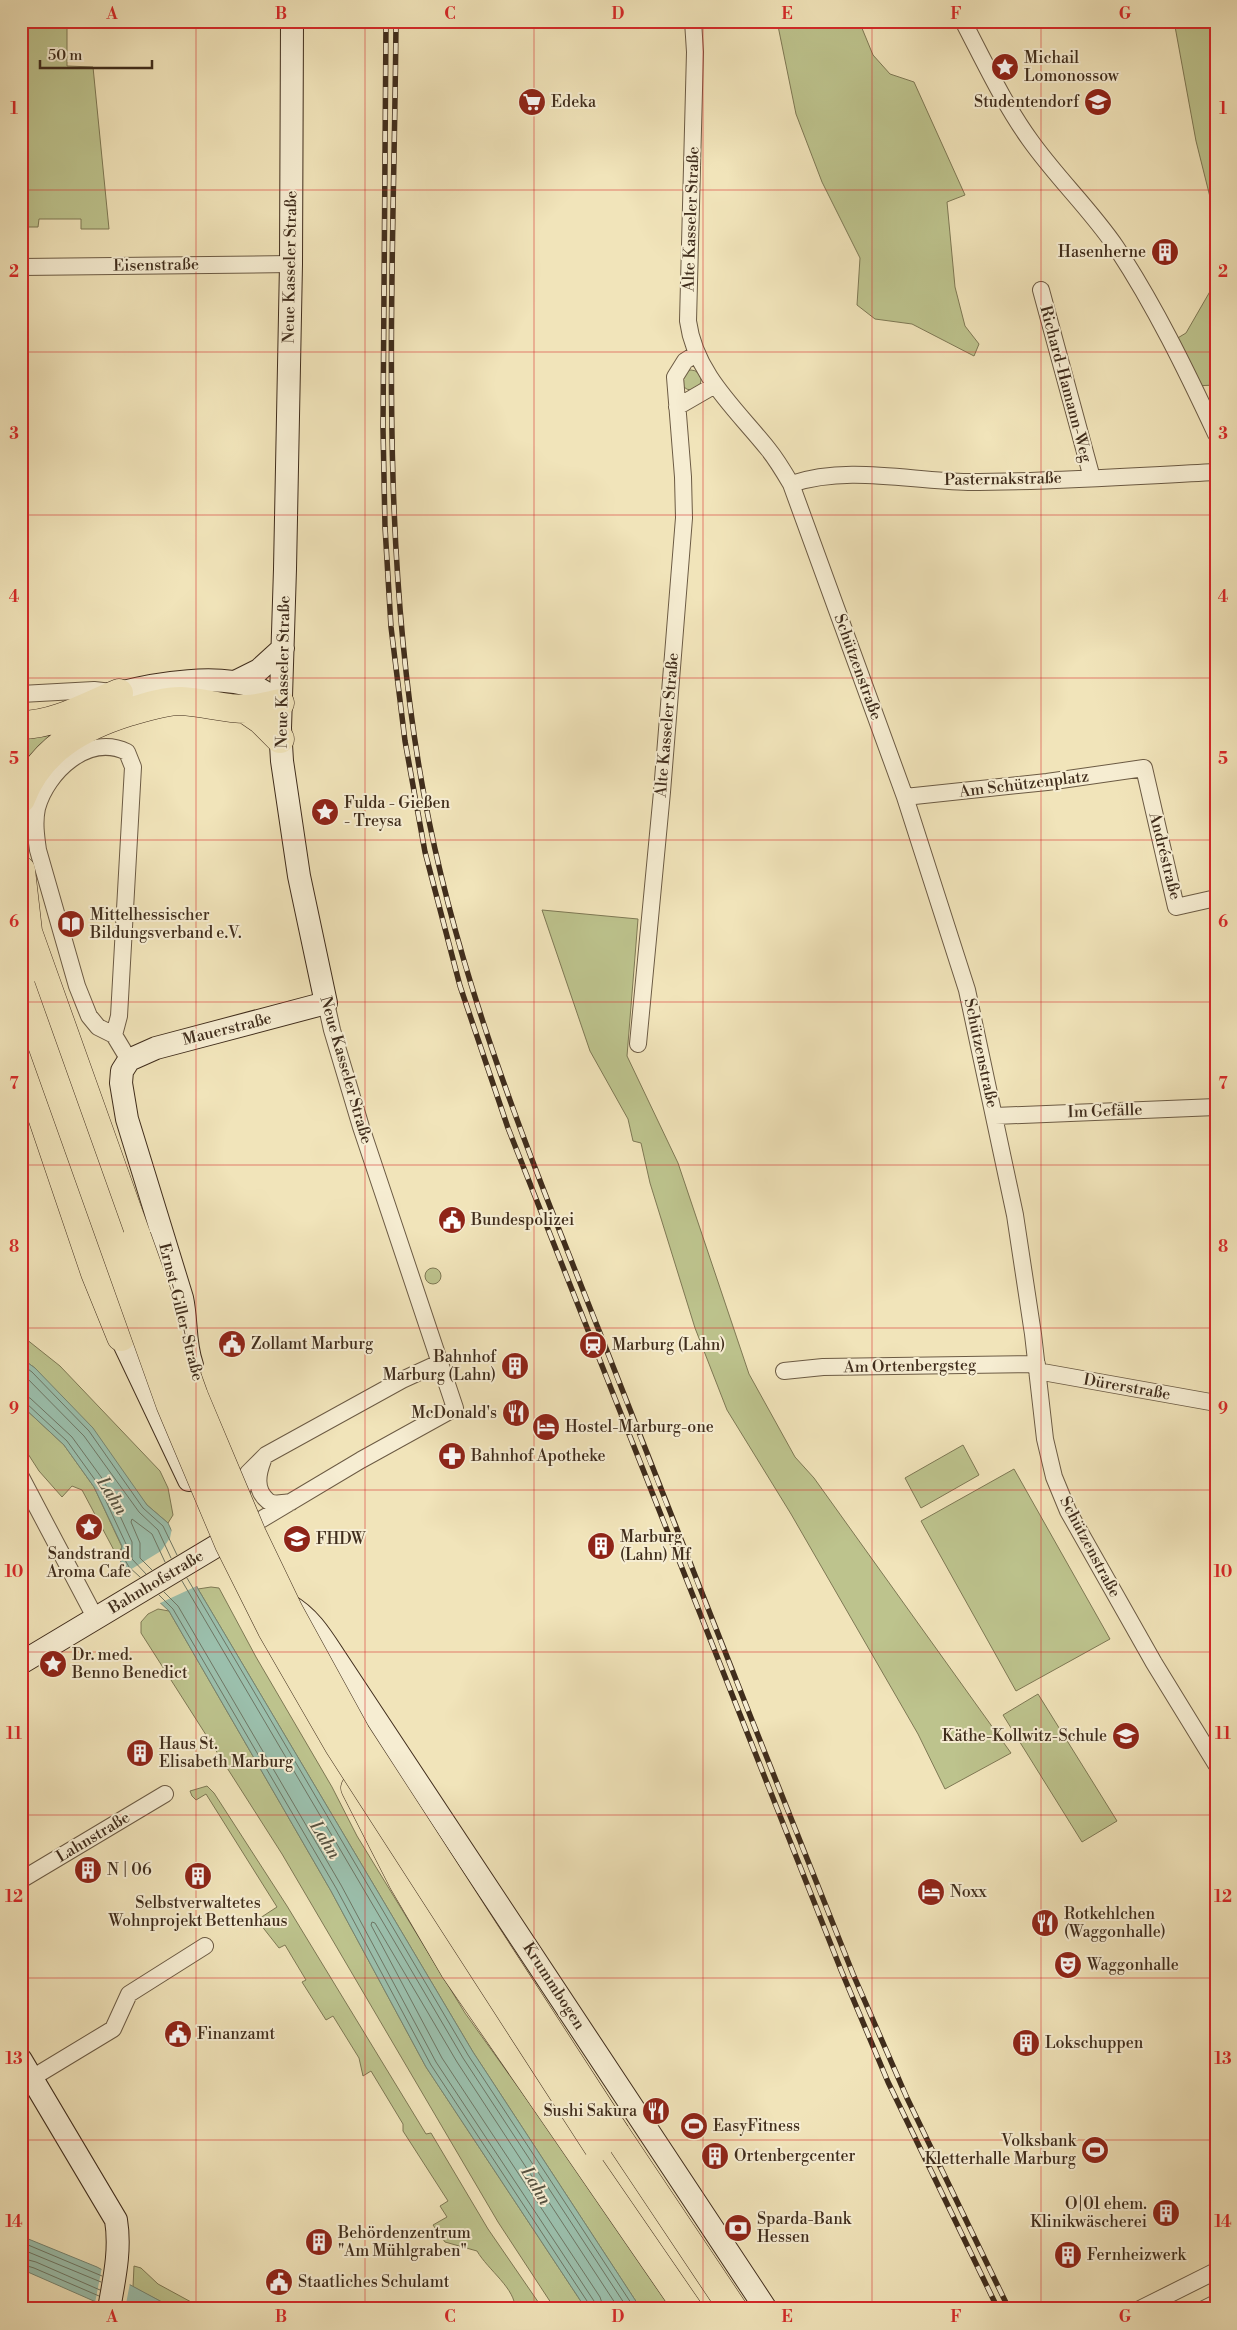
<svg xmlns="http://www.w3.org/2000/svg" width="1237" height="2330" font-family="'Libre Bodoni',serif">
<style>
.green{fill:#bdc38d;stroke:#7e7854}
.water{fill:#9bbfac;stroke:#778572}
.pier{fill:#f1e4ba}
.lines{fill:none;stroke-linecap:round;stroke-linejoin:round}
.shore{stroke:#6e7664;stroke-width:1}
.street-casing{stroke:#6c5b44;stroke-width:18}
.secondary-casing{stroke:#402d1c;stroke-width:24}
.highway-casing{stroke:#402d1c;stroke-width:29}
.street{stroke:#f6edd2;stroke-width:16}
.secondary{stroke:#f6edd2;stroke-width:22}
.highway{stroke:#f1e4ba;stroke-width:28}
.rail-casing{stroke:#402d1c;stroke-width:5.5}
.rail{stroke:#f6edd2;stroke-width:4;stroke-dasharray:11;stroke-linecap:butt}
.highway-bridge-casing{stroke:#402d1c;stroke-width:29;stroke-linecap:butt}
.highway-bridge{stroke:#f1e4ba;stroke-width:28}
.grid{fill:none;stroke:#d62828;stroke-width:1;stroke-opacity:0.55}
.labels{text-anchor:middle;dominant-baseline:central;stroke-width:4;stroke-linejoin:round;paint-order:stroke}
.poi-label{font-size:16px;fill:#402d1c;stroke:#f6edd2;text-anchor:start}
.street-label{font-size:16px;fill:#402d1c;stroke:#f6edd2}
.water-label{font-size:18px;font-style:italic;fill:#575240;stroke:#f6edd2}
.neatline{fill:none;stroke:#d62828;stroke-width:2}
.grid-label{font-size:16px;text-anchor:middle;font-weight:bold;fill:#d62828}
</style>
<rect width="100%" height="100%" fill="#f1e4ba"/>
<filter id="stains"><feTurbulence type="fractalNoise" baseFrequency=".004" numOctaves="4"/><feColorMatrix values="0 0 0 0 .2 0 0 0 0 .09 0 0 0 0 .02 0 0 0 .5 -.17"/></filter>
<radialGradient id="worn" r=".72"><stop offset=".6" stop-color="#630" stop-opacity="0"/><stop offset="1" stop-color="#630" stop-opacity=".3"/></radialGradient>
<!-- green -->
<path class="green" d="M21 21H67V66L93 67 109 229H81V219H39L38 227H21Z
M777 21H859L873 55 890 74 914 82 965 195 947 202 955 287 965 326 979 344 974 356 912 324 875 319 857 305 860 258 822 182 796 114Z
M1174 21H1216V221L1196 141Z
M1216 281V385L1193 386 1171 342 1186 333Z
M681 380a10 10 0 1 1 20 0a10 10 0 1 1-20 0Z
M95 712 21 778V734Z
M542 910 638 919 627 1056 678 1163 749 1374 795 1457 814 1478 1011 1753 945 1789 918 1734 791 1514 727 1410 695 1328 650 1183 641 1143 633 1141 628 1119 590 1051Z
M425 1276a8 8 0 1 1 16 0a8 8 0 1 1-16 0Z
M21 1335 60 1366 160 1471 168 1488 173 1515 168 1523 147 1505 35 1368 21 1358Z
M21 1405 64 1445 94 1487 122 1547 117 1556 82 1490 72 1486 62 1497 39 1471 21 1443Z
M963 1445 979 1475 921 1508 905 1478Z
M1014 1469 1110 1639 1016 1691 921 1521Z
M211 1587 219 1588 256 1657 332 1787 357 1836 465 2013 677 2309H641L473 2052 198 1589Z
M158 1609 169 1611 331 1891 426 2067 586 2309H555L498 2222 282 1854 141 1633V1622L148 1614Z
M1038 1694 1117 1821 1082 1842 1003 1715Z
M207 1786 214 1793 287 1906 426 2134 431 2133 488 2229 543 2309H515C516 2289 488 2270 477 2251L445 2242 433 2225 447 2217 440 2206 448 2201 403 2131V2124L371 2071 363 2076 359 2058 333 2016 326 2020 302 1982 306 1980 285 1945 279 1948 257 1920 277 1907 206 1794 196 1800 192 1796 190 1791Z
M134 2266 141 2268 158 2284 204 2309H175L133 2287Z"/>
<!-- water -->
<path class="water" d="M21 1358 35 1368 93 1428 147 1505 168 1523 198 1589 473 2052 641 2309H586L426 2067 331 1891 169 1611 125 1570 120 1560 122 1546 94 1487 64 1445 21 1405Z
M21 2236 97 2267 175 2309H112L21 2269Z"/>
<!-- pier -->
<path class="pier" d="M172 1528 199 1585 158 1604 125 1573 161 1551 170 1538Z
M102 2267 130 2283 125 2309H106L95 2303Z"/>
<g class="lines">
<!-- shore -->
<path class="shore" d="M21 1364 32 1372 89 1431 143 1508 163 1526 177 1555
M21 1372 84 1436 139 1512 158 1530 171 1558
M21 1396 30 1398 72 1437 104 1481 132 1542V1559L146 1574
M21 1402 26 1403 67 1441 98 1484 126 1544 125 1560 129 1567 140 1577
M152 1570 140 1558V1543L131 1522 132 1519 152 1534 165 1562
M187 1578 468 2055 635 2309
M182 1581 463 2058 628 2309
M164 1592 178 1606 341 1885 436 2062 594 2301 596 2309
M159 1595 173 1609 336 1888 431 2065 589 2304 590 2309
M21 2242 102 2276
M21 2249 101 2282
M21 2258 36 2262 100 2290
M21 2264 34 2268 99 2296
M604 2309 600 2297 442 2058 371 1925 372 1922 375 1923 457 2062 619 2309"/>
<!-- street casing -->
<g class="street-casing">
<path id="street" d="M693 21 695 52 688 321C695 374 736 409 768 449 777 460 784 472 791 484L905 797 967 990 1015 1215 1033 1334 1045 1439 1054 1477 1068 1511 1154 1663 1216 1764
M963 21C984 61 1004 104 1030 140 1057 178 1090 209 1116 247 1155 306 1186 370 1216 434
M21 267 291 264
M1041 290 1092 478
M677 407 715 385
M791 484C848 465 909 481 968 482 1051 482 1134 476 1216 472
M21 694 94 690 112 692
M905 797 1047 782 1144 768 1176 907 1216 898
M114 1035 119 1016 133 767 127 752C88 733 47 772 37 808 34 822 36 836 38 850L77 986 89 1016 98 1027 114 1035 129 1060
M638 1044 662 792 684 518 683 477 675 377 685 361 696 354
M995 1116 1216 1107
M784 1371 823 1367 1037 1364
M1037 1371 1216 1403
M263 1460C258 1473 254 1490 268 1501 273 1505 284 1503 291 1502
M21 1477 96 1619
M241 1493 248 1473 266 1455 402 1380 439 1363
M242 1531 361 1460 455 1408 361 1127 332 1030 326 1003
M21 1880 165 1794
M32 2078 113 2029 129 1994 205 1946
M1140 2309 1216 2271
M1204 2309 1216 2303"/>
</g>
<!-- secondary casing -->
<g class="secondary-casing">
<path id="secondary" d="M235 682 259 670 283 648
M119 693C157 683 220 673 257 688 265 691 272 698 280 703
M125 1320 121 1337 189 1480
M192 1365C184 1343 187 1320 182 1298L127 1119 121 1083 122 1071 129 1060 156 1048 326 1003 299 876 282 761 280 728 285 569 291 264 292 21
M288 1605C312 1618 325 1643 340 1665L766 2309
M21 1663 238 1533
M21 2060 116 2220C121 2250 114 2280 109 2309"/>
</g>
<!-- highway casing -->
<g class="highway-casing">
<path id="highway" d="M245 709 261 720 280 739
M21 725C55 725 89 705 119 693
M21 799C39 750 81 727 129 712 146 707 164 701 181 701 203 702 224 709 246 709 257 709 268 706 280 703
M21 870 28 931
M21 912 137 1237
M21 1055 95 1273 121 1337
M355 1788 403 1882 454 1969 688 2309
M616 2134 733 2309"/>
</g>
<!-- street -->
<use href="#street" class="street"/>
<!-- secondary -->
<use href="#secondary" class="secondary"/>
<!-- highway -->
<use href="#highway" class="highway"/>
<!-- rail casing -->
<g class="rail-casing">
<path id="rail" d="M386 21 383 428 385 527 391 627 405 741 425 852 460 986 508 1128 841 1970 888 2082 998 2309
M396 21C394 279 377 541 424 795 458 981 529 1154 598 1328 682 1544 767 1759 853 1974L907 2098 1009 2309"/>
</g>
<!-- rail -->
<use href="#rail" class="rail"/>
<!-- highway-bridge casing -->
<g class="highway-bridge-casing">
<path id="highway-bridge" d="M21 986 170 1404 229 1544 272 1630 339 1746 598 2147
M137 1237 194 1396 252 1534 289 1611 356 1733 616 2134"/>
</g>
<!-- highway-bridge -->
<use href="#highway-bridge" class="highway-bridge"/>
</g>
<!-- grid -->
<path class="grid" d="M196 21V2309M365 21V2309M534 21V2309M703 21V2309M872 21V2309M1041 21V2309M21 190H1216M21 352H1216M21 515H1216M21 678H1216M21 840H1216M21 1002H1216M21 1165H1216M21 1328H1216M21 1490H1216M21 1652H1216M21 1815H1216M21 1978H1216M21 2140H1216"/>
<!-- icons -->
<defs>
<g id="sight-disc" transform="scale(1.4375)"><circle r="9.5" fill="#8f2418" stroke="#f6edd2"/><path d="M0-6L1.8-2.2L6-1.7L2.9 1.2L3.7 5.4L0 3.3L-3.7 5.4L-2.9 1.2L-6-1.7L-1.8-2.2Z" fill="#fff"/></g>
<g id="supermarket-disc" transform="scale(1.4375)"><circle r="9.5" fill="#8f2418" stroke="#f6edd2"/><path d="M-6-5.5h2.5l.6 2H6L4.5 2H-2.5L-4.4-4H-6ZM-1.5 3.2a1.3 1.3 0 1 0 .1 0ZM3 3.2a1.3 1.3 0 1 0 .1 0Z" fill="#fff"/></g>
<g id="university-disc" transform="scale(1.4375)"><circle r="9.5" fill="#8f2418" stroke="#f6edd2"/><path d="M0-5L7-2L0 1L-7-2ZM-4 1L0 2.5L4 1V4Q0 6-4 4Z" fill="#fff"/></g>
<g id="building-disc" transform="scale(1.4375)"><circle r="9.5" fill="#8f2418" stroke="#f6edd2"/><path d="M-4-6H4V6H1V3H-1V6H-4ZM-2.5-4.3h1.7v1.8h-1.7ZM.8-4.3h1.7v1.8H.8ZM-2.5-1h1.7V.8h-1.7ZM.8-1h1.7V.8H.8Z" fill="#fff"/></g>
<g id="library-disc" transform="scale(1.4375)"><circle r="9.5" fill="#8f2418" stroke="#f6edd2"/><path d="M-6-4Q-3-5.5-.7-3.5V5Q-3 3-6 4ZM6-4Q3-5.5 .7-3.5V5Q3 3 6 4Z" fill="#fff"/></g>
<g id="civic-disc" transform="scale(1.4375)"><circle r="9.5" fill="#8f2418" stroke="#f6edd2"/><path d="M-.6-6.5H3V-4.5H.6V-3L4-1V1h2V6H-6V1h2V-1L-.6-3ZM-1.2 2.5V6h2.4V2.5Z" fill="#fff"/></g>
<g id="station-disc" transform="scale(1.4375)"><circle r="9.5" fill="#8f2418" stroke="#f6edd2"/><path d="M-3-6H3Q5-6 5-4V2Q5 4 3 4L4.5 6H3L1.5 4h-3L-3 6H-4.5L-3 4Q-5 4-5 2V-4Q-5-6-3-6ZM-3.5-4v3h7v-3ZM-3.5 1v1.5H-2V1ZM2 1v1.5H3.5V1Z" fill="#fff"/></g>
<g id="restaurant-disc" transform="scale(1.4375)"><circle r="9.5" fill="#8f2418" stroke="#f6edd2"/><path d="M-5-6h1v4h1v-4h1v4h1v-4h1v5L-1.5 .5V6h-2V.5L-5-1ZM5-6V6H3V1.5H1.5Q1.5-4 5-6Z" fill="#fff"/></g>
<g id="hotel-disc" transform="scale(1.4375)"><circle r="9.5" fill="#8f2418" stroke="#f6edd2"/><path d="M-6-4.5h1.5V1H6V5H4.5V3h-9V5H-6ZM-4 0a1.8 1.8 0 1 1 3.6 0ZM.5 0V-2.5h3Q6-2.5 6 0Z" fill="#fff"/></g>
<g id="pharmacy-disc" transform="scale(1.4375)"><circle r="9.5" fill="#8f2418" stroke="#f6edd2"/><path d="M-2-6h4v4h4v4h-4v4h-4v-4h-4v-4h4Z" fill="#fff"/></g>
<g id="school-disc" transform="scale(1.4375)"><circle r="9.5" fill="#8f2418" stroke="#f6edd2"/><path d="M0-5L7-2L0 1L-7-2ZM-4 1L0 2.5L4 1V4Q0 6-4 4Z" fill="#fff"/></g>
<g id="theatre-disc" transform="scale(1.4375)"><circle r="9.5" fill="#8f2418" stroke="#f6edd2"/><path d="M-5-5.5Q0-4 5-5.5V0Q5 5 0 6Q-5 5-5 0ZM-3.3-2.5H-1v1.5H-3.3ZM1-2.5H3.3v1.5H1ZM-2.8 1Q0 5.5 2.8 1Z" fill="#fff"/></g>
<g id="stadium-disc" transform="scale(1.4375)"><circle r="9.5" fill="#8f2418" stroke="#f6edd2"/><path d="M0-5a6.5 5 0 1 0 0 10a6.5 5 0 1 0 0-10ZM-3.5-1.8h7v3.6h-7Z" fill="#fff"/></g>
<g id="bank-disc" transform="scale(1.4375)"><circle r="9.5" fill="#8f2418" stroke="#f6edd2"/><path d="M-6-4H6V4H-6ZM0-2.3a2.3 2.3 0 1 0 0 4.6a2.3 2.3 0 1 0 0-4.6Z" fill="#fff"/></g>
</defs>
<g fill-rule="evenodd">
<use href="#sight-disc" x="1005" y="67"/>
<use href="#supermarket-disc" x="532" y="102"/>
<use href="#university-disc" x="1098" y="102"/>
<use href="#building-disc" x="1165" y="252"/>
<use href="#sight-disc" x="325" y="812"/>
<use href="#library-disc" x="71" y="924"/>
<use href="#civic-disc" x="452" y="1220"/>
<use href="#civic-disc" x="232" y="1344"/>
<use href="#station-disc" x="593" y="1345"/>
<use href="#building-disc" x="515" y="1366"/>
<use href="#restaurant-disc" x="516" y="1413"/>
<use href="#hotel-disc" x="546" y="1427"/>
<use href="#pharmacy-disc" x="452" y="1456"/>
<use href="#sight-disc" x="89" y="1527"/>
<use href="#university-disc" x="297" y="1539"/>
<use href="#building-disc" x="601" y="1546"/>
<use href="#sight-disc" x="53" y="1664"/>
<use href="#school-disc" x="1126" y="1736"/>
<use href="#building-disc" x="140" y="1753"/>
<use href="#building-disc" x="88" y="1870"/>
<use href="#building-disc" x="198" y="1876"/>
<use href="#hotel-disc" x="931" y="1892"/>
<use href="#restaurant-disc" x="1045" y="1923"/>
<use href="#theatre-disc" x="1068" y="1965"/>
<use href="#civic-disc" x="178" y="2034"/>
<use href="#building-disc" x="1026" y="2043"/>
<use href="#restaurant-disc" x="656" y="2111"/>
<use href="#stadium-disc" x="694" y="2126"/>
<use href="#stadium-disc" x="1095" y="2150"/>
<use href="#building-disc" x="715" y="2156"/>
<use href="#building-disc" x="1166" y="2213"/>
<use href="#bank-disc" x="738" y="2228"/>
<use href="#building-disc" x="319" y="2242"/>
<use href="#building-disc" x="1068" y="2255"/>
<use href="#civic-disc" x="279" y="2282"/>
</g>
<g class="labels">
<!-- poi labels -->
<g class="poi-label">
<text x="1024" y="58">Michail<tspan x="1024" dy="18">Lomonossow</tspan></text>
<text x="551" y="102">Edeka</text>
<text x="1079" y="102" text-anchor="end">Studentendorf</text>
<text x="1146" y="252" text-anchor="end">Hasenherne</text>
<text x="344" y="803">Fulda - Gießen<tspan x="344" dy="18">- Treysa</tspan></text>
<text x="90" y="915">Mittelhessischer<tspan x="90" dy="18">Bildungsverband e.V.</tspan></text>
<text x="471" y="1220">Bundespolizei</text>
<text x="251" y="1344">Zollamt Marburg</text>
<text x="612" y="1345">Marburg (Lahn)</text>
<text x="496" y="1357" text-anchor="end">Bahnhof<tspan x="496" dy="18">Marburg (Lahn)</tspan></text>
<text x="497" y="1413" text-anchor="end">McDonald's</text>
<text x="565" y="1427">Hostel-Marburg-one</text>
<text x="471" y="1456">Bahnhof Apotheke</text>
<text x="620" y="1537">Marburg<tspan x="620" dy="18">(Lahn) Mf</tspan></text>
<text x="316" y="1539">FHDW</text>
<text x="89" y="1554" text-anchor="middle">Sandstrand<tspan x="89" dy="18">Aroma Cafe</tspan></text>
<text x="72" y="1655">Dr. med.<tspan x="72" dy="18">Benno Benedict</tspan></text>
<text x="1107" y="1736" text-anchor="end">Käthe-Kollwitz-Schule</text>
<text x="159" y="1744">Haus St.<tspan x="159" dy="18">Elisabeth Marburg</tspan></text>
<text x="107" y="1870">N | 06</text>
<text x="950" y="1892">Noxx</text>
<text x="198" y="1903" text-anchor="middle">Selbstverwaltetes<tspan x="198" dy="18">Wohnprojekt Bettenhaus</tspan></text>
<text x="1064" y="1914">Rotkehlchen<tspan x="1064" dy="18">(Waggonhalle)</tspan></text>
<text x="1087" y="1965">Waggonhalle</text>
<text x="197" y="2034">Finanzamt</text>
<text x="1045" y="2043">Lokschuppen</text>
<text x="637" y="2111" text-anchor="end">Sushi Sakura</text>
<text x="713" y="2126">EasyFitness</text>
<text x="1076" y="2141" text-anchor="end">Volksbank<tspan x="1076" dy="18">Kletterhalle Marburg</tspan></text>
<text x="734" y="2156">Ortenbergcenter</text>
<text x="1147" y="2204" text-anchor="end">O|01 ehem.<tspan x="1147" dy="18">Klinikwäscherei</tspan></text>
<text x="757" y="2219">Sparda-Bank<tspan x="757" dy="18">Hessen</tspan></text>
<text x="338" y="2233">Behördenzentrum<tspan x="338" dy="18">"Am Mühlgraben"</tspan></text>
<text x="1087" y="2255">Fernheizwerk</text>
<text x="298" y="2282">Staatliches Schulamt</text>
</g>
<!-- street labels -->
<g class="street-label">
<text transform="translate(691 219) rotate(-88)">Alte Kasseler Straße</text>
<text transform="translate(156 265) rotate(-1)">Eisenstraße</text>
<text transform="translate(290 267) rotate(-89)">Neue Kasseler Straße</text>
<text transform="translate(1066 384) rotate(75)">Richard-Hamann-Weg</text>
<text transform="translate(1003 479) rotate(-1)">Pasternakstraße</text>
<text transform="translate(858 667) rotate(70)">Schützenstraße</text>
<text transform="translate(283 672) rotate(-89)">Neue Kasseler Straße</text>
<text transform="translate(667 725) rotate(-85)">Alte Kasseler Straße</text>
<text transform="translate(1024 784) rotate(-7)">Am Schützenplatz</text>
<text transform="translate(1165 856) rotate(76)">Andréstraße</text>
<text transform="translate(227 1029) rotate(-14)">Mauerstraße</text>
<text transform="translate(981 1053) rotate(78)">Schützenstraße</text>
<text transform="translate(346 1070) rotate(74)">Neue Kasseler Straße</text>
<text transform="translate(1105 1111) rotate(-2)">Im Gefälle</text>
<text transform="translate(181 1312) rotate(76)">Ernst-Giller-Straße</text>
<text transform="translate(910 1366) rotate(-1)">Am Ortenbergsteg</text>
<text transform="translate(1127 1387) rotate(10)">Dürerstraße</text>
<text transform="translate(1090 1547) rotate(62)">Schützenstraße</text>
<text transform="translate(156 1582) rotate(-31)">Bahnhofstraße</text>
<text transform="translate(93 1837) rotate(-31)">Lahnstraße</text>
<text transform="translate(554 1986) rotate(57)">Krummbogen</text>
</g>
<!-- water labels -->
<g class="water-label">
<text transform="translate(112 1496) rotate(58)">Lahn</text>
<text transform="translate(325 1840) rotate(58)">Lahn</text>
<text transform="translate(536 2186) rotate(59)">Lahn</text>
</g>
</g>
<!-- margin -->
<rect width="1237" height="2330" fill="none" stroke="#f1e4ba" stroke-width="55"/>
<!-- scale -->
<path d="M40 60v8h112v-8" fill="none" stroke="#402d1c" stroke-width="2.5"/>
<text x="48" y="60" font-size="15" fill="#402d1c" stroke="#f6edd2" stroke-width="4" paint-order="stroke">50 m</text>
<rect x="28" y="28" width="1182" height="2274" class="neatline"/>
<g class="grid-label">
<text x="112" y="19">A</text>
<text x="281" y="19">B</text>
<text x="450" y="19">C</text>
<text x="618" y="19">D</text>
<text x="787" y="19">E</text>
<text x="956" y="19">F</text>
<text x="1125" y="19">G</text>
<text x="14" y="114">1</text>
<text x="1223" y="114">1</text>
<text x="14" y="277">2</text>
<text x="1223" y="277">2</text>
<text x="14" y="439">3</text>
<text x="1223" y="439">3</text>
<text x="14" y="602">4</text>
<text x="1223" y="602">4</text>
<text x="14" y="764">5</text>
<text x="1223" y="764">5</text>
<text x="14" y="927">6</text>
<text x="1223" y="927">6</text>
<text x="14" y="1089">7</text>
<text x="1223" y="1089">7</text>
<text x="14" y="1252">8</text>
<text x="1223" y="1252">8</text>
<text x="14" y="1414">9</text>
<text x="1223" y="1414">9</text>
<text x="14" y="1577">10</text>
<text x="1223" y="1577">10</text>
<text x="14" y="1739">11</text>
<text x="1223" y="1739">11</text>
<text x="14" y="1902">12</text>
<text x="1223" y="1902">12</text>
<text x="14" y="2064">13</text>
<text x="1223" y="2064">13</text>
<text x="14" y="2227">14</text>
<text x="1223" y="2227">14</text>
<text x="112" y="2322">A</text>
<text x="281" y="2322">B</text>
<text x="450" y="2322">C</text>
<text x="618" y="2322">D</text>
<text x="787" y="2322">E</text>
<text x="956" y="2322">F</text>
<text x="1125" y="2322">G</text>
</g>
<rect width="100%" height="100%" filter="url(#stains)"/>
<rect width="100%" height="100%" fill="url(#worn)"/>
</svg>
